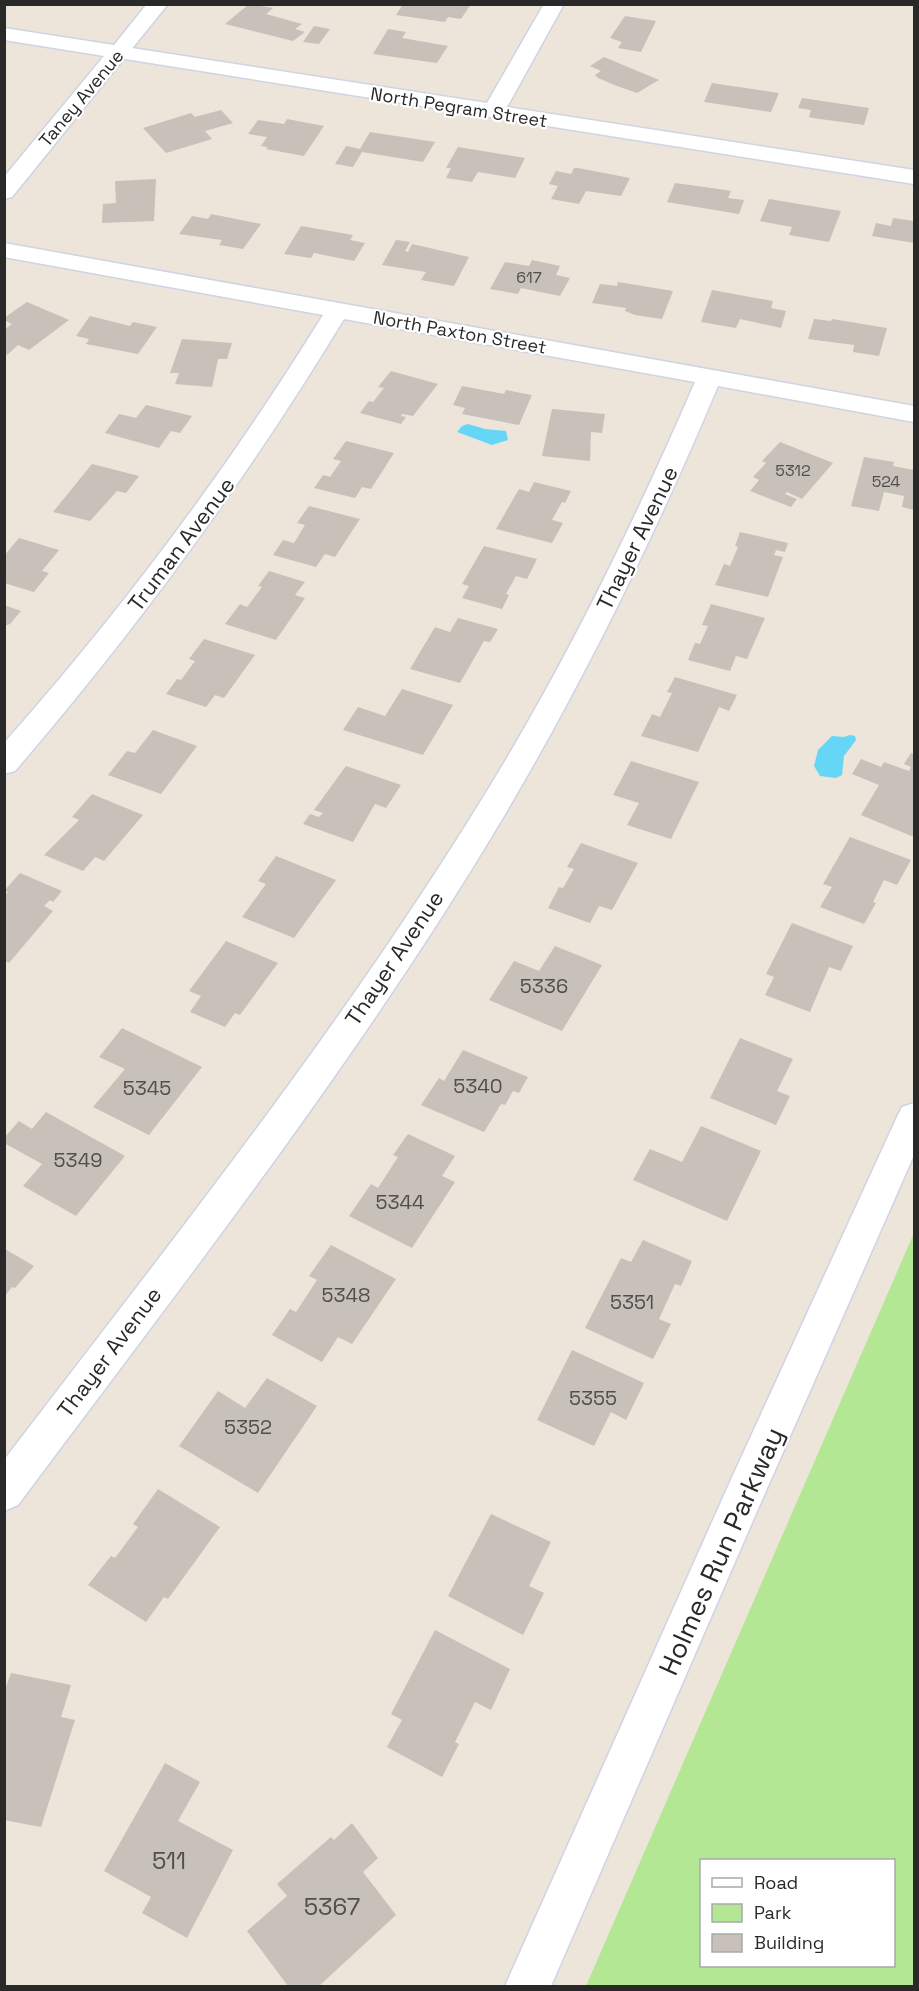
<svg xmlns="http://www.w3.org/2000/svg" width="919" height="1991" font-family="'Space Grotesk',sans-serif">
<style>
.green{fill:#b3e793;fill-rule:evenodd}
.water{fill:#66d6f6}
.building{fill:#c8c1ba}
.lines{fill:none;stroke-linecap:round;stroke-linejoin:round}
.street-casing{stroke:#cfd4e3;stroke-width:3}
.secondary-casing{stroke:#cfd4e3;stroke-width:3}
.street{fill:#fff;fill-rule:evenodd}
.secondary{fill:#fff;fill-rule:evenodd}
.labels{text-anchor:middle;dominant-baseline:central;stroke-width:4.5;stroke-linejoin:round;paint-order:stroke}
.far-number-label{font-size:16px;fill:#514f4d}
.far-street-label{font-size:18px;fill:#292929;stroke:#fff}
.number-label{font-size:20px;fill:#514f4d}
.street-label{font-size:22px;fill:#292929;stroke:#fff}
.near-number-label{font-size:24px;fill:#514f4d}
.near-street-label{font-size:27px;fill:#292929;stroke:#fff}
</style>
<rect width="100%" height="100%" fill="#ede4da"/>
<!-- green -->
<path class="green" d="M914 1233V1986H586ZM702 1860H894V1966H702Z"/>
<!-- water -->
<path class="water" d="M468 424 485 429 506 431 508 440 492 445 457 432 462 426Z
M850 735 855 736 856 740 844 756 842 775 836 778 820 776 814 766 818 750 832 736 844 737Z"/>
<!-- building -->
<path class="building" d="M249 4 273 8 266 14 302 24 295 29 305 32 293 41 225 24Z
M403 4H471L461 19 448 17 445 22 396 15Z
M625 16 656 21 641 52 618 48 622 42 610 38Z
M314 26 330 29 319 44 303 42Z
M388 29 406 32 402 38 448 46 437 63 373 54Z
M604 57 659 80 637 93 617 86 598 78 595 75 601 71 590 66Z
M712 83 779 93 771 112 704 102Z
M802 98 869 108 864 125 813 118 809 117 811 110 798 108Z
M221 110 233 123 205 131 212 139 166 153 143 128 191 113 195 117Z
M287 119 324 126 304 156 266 149 268 147 261 146 267 137 248 134 258 120 284 124Z
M370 132 435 142 423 162 362 152 353 167 335 164 346 146 360 149Z
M458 147 525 158 515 178 478 172 472 182 446 178 451 168H446Z
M574 168H578L630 178 621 196 586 191 579 204 551 199 558 186 549 184 556 171 571 174Z
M156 179 154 221 102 223 103 204 116 203 115 181Z
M675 183 726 190 731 191 728 198 744 200 739 214 667 202Z
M769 199 841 211 829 242 789 235 792 227 760 221Z
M211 214 261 224 243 249 219 245 222 240 179 234 192 216 208 219Z
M893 218 914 221V243L872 236 876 223 891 226Z
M301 226 353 235 350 240 365 243 354 261 314 253 311 258 284 254Z
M396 240 410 242 405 251 408 252 412 244 469 257 454 286 421 280 426 272 382 265Z
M532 260 560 266 556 275 570 278 560 296 521 288 518 294 490 289 505 262 529 266Z
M618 282 673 291 662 319 635 315 625 311 626 308 592 303 600 284 617 286Z
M712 290 773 301 771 308 786 311 781 328 740 319 736 328 701 322Z
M27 302 69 320 29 350 18 345 7 355 4 353V330L12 324 4 320V318Z
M90 316 130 326 133 322 157 327 138 354 86 344 89 339 76 336Z
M814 319 831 321 832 319 887 328 879 356 853 352 854 345 808 339Z
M182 339 232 343 227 359H218L212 387 175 384 179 373H170Z
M391 371 438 384 413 416 402 414 401 416 406 417 401 424 360 413 369 401 373 402 384 388 378 387Z
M462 386 504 394 506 390 532 395 519 425 462 414 465 408 453 405Z
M146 405 192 416 180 433 171 431 159 448 105 433 119 414 136 418Z
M552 409 605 414 602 433 591 432 590 461 542 456Z
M346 441 394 453 371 489 362 487 355 498 314 488 323 475 330 477 341 461 333 459Z
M780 442 833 463 802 499 787 492 785 494 797 499 791 507 750 491 759 480 753 477 766 463 762 461Z
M864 457 894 462 893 466 914 470V510L902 507 904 496 884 492 879 511 851 506Z
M92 464 139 476 126 493 117 491 90 521 53 512Z
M534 482 571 491 565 503 562 502 552 520 563 523 552 543 496 529 519 489 529 492Z
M309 506 360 519 335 557 325 554 316 567 273 555 283 540 294 543 305 525 297 523Z
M740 532 788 543 785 552 776 550 774 555 783 557 768 597 715 585 724 564 730 566 738 547 735 546Z
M19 538 59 550 42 571 49 573 34 592 4 583V556Z
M484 546 537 559 527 579 516 576 506 594 509 595 502 609 462 598 469 586 462 584Z
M269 571 305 582 295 595 305 598 276 640 225 624 240 604 247 607 262 587 258 586Z
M711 604 765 618 747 659 736 656 730 671 688 660 695 643 700 644 708 626 702 625Z
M4 605 21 611 10 624 4 626Z
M458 618 498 629 490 642 484 641 460 683 410 669 435 627 450 632Z
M204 639 255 655 224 698 215 695 206 707 166 694 177 679 181 680 195 661 189 659Z
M675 677 737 695 729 711 719 707 698 752 641 736 652 714 660 717 672 693 667 692Z
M402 689 453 705 423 755 343 730 358 707 385 716Z
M153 730 197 746 161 794 108 775 127 751 135 753Z
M911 753 914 754V837L861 815 879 785 852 774 861 759 881 767 884 762 909 771 911 767 904 764Z
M631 761 699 782 671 839 627 825 639 803 613 795Z
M346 766 401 785 386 808 375 804 353 842 303 824 310 814 319 817 323 813 314 810Z
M92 794 143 815 104 861 95 857 83 871 44 855 79 820 72 817Z
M850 837 911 860 897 885 884 880 873 902 876 903 864 924 820 907 832 887 823 884Z
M581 843 638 863 612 910 599 906 590 923 548 908 559 887 563 888 574 869 567 867Z
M276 856 336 880 294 938 242 917 266 884 258 881Z
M20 873 62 891 53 902 50 900 44 906 53 911 9 963 4 961V896L8 892 4 891Z
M792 923 853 946 841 971 829 967 810 1012 765 995 774 977 766 974Z
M226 941 278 963 240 1015 235 1013 225 1027 190 1012 201 996 189 991Z
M555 946 602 965 562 1031 489 1000 514 961 539 971Z
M122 1028 202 1067 149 1135 93 1107 125 1069 99 1057Z
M740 1038 793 1059 777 1091 790 1096 776 1125 710 1098Z
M463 1050 528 1077 519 1093 513 1091 505 1105 501 1104 484 1132 421 1105 439 1078 444 1081Z
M46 1112 125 1156 76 1216 23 1186 42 1164 4 1143V1138L19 1121 32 1129Z
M701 1126 761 1151 727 1221 633 1180 650 1149 682 1162Z
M408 1134 455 1156 442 1176 455 1182 412 1248 349 1216 371 1184 378 1188 398 1157 393 1155Z
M643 1240 692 1261 681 1286 675 1284 659 1319 671 1324 653 1359 585 1328 621 1258 631 1262Z
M331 1245 396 1279 352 1344 338 1337 322 1362 272 1335 290 1309 296 1312 317 1280 309 1276Z
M5 1249 34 1266 15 1288 12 1287 5 1296Z
M572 1350 644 1383 626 1420 611 1412 594 1446 537 1420Z
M267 1378 317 1406 258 1493 179 1446 218 1391 245 1408Z
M158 1489 220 1527 168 1599 164 1597 146 1622 88 1585 111 1556 115 1558 138 1527 133 1524Z
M491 1514 551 1542 529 1586 544 1593 523 1635 448 1596Z
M435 1630 510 1669 491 1710 475 1702 455 1742 459 1744 442 1777 387 1747 402 1720 391 1714Z
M11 1673 71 1685 61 1717 75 1720 41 1827 4 1820V1692Z
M165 1763 200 1782 178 1821 233 1850 187 1938 142 1913 151 1897 104 1871Z
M352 1823 378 1858 363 1872 396 1915 319 1986H288L247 1931 287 1896 277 1884 331 1837 334 1840Z"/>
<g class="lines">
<!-- street casing -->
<g class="street-casing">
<path id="street" d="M544 4H564L507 107 914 170V184L119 58 112 56 109 52 112 48 119 46 487 103Z
M4 243 914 406V422L718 386C654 538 582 685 498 826 357 1062 182 1285 18 1505L4 1511V1460C166 1248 333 1039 474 812 560 675 631 530 695 382L344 319C247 479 137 629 15 771L4 774V743C123 609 229 467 323 315L4 257Z
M914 1103V1155L758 1509 551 1986H505L729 1484 897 1117 902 1107Z"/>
</g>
<!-- secondary casing -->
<g class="secondary-casing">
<path id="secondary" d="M147 4H168L12 197 4 199V177L104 56 4 40V28L114 45Z"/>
</g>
<!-- street -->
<use href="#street" class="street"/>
<!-- secondary -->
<use href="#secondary" class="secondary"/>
</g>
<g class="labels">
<!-- far-number labels -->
<g class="far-number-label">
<text x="529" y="277">617</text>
<text x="793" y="470">5312</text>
<text x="886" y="481">524</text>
</g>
<!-- far-street labels -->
<g class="far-street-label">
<text transform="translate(81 98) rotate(-50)">Taney Avenue</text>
<text transform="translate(459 107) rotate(9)">North Pegram Street</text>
<text transform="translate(460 332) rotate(10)">North Paxton Street</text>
</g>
<!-- number labels -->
<g class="number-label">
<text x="544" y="986">5336</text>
<text x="478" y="1086">5340</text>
<text x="147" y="1088">5345</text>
<text x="78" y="1160">5349</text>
<text x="400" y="1202">5344</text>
<text x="346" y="1295">5348</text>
<text x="632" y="1302">5351</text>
<text x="593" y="1398">5355</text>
<text x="248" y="1427">5352</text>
</g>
<!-- street labels -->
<g class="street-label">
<text transform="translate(637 538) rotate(-64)">Thayer Avenue</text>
<text transform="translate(181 544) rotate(-53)">Truman Avenue</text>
<text transform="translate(394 958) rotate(-56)">Thayer Avenue</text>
<text transform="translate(109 1352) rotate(-53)">Thayer Avenue</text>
</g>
<!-- near-number labels -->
<g class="near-number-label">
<text x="169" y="1860">511</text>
<text x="332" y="1906">5367</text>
</g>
<!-- near-street labels -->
<g class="near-street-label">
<text transform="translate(721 1551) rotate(-66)">Holmes Run Parkway</text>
</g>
</g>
<!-- border -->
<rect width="919" height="1991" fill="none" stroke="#292929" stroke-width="12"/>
<!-- legend -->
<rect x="700" y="1859" width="195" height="108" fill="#ffffff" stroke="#a9a9a9" stroke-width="1.5"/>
<rect x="712" y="1878" width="30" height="9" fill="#ffffff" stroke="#a9a9a9" stroke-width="1.5"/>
<text x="754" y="1889" font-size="18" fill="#292929">Road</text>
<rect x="712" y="1904" width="30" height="18" fill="#b3e793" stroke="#a9a9a9" stroke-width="1.5"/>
<text x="754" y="1919" font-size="18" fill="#292929">Park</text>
<rect x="712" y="1934" width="30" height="18" fill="#c8c1ba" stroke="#a9a9a9" stroke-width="1.5"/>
<text x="754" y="1949" font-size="18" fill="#292929">Building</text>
</svg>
